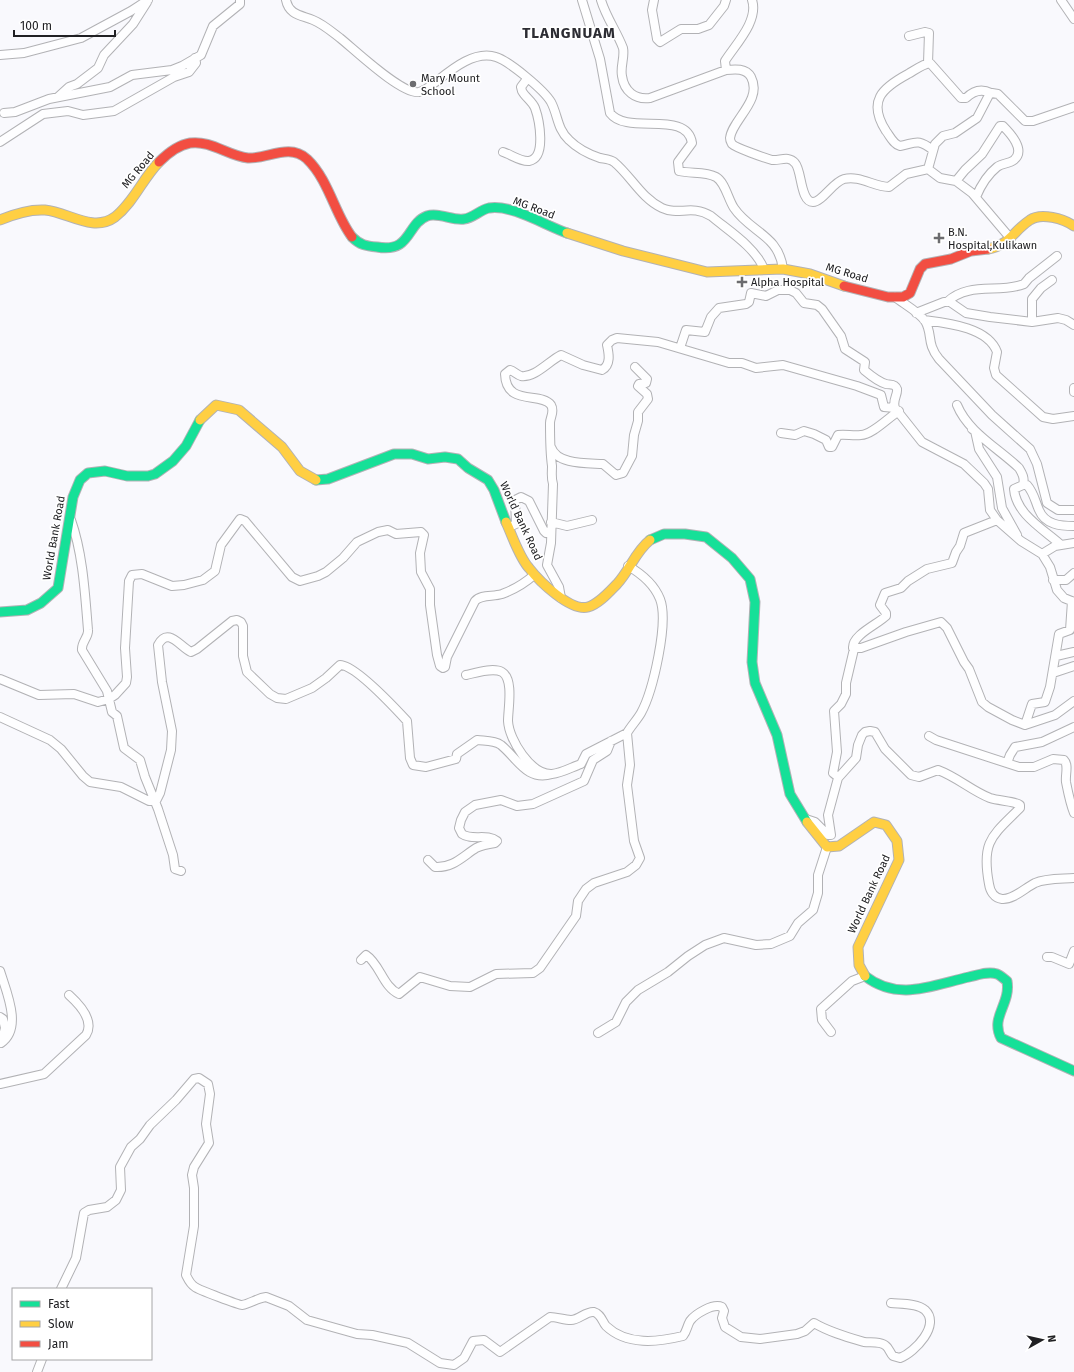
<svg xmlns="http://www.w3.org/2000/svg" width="1074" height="1372" font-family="'Fira Sans',sans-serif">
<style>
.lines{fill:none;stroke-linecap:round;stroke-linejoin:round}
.street-casing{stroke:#b2b2b5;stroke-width:10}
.fast-casing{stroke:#b2b2b5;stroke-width:11}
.slow-casing{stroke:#b2b2b5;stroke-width:11}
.jam-casing{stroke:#b2b2b5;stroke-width:11}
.street{stroke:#fefeff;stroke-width:8}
.fast{stroke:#16e098;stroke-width:9}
.slow{stroke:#ffcf43;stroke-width:9}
.jam{stroke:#f24e42;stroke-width:9}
.poi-dot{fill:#6c6c6f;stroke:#fff;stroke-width:1.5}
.labels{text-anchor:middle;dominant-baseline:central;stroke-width:3.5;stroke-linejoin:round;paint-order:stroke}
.poi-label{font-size:11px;fill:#202023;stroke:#fff;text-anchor:start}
.street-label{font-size:11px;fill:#202023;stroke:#fff}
.district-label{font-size:15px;font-weight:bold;letter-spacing:1px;fill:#2d2d33;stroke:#fff}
</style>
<rect width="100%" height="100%" fill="#f9f9fd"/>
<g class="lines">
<!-- street casing -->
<g class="street-casing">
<path id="street" d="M286 0C289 15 301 15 313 20 323 24 332 32 340 38 355 50 402 95 419 92 427 90 431 85 437 81 452 69 475 50 496 57 509 61 544 90 551 102 558 115 557 129 569 140 578 149 588 154 600 158 605 159 610 159 614 162 631 176 641 198 662 208 679 216 691 204 711 216 729 231 755 247 764 269
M582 0 600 59 610 113C627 136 687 109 692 143L678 162 679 171C691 174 705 171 716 177 725 182 728 199 734 208 750 232 779 235 783 269
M601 0C606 17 617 32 623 48 625 57 620 67 622 76 624 91 635 100 650 98L726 70C735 69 746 68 751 77 763 100 732 120 730 138 730 141 731 142 732 144 736 148 765 158 772 160 780 161 788 155 795 163 802 170 800 202 813 202 822 202 833 182 844 179 860 175 874 187 889 187L906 174 928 169 935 144 943 136 955 133 977 118 989 95 992 93 998 94 1025 121H1033L1074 107
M654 0 652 10 657 39 660 42 681 29H698L709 25 724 6 726 0
M1061 0 1074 19
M909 36 925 32 929 33 928 63
M0 55 24 53 81 38 131 11 148 0
M726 70 725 61C735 45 759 21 752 0
M58 97 69 87 77 84 98 68 104 55 133 24 147 2
M4 113 15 112 49 99 110 87 132 75 172 70 182 66 201 55 213 26 240 4V0
M0 142 43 114 68 111 83 115 114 111 174 77 189 72 196 63 195 58
M933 150C917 138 916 143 900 146 893 144 890 136 886 131 867 101 882 88 908 74 915 70 923 64 930 63L961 98H966C973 91 981 88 991 93
M503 152C510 154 521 162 529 161 547 158 539 119 535 108 532 101 525 97 522 91L521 87 527 79
M928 169 940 178 956 181 972 193 1011 239
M956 181 965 170 982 154 1000 126H1003C1010 133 1026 150 1014 160 1009 164 1002 163 997 167 987 175 981 185 976 197
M895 297C904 304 919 312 925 321 933 334 926 343 939 359L992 415 1030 449 1037 464 1047 503 1058 510H1074
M947 302C969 281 999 294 1024 284L1029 278 1057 256
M916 313 944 302H950L966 313 990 317 1032 322 1058 318 1066 320 1074 325
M924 320C947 323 988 327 997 352L994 368 996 375 1043 417 1053 419 1074 416
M1032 322V299L1041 288 1052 280
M680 348 686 330 705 332 711 317 719 308 746 304 749 302 751 293 766 296 778 290H790L796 293 804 303 817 305 822 309 841 336 845 349 865 362 864 370C870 375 878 382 886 384 890 385 895 383 897 389 898 395 892 400 895 408
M1074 388V392
M957 405C968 432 998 448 1019 468 1022 473 1025 478 1023 485L1014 489C1016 514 1043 529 1060 544
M972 429 975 431 979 449 997 477 1002 508 1017 535
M781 433 795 435 804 431 814 434 826 440 829 447H832L838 435C846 434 853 436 861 435 872 435 889 417 899 411
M551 447C557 465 587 463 603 464L616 475 623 473 632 456 634 435 638 421V412L648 399 647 394 638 386 639 384 646 383 647 379 635 367
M1023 485H1027C1034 493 1035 501 1039 510 1045 525 1061 526 1074 526
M71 520C83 554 85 594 88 630 89 637 81 642 82 650L107 691 112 712 117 716 124 748 140 760 145 777 158 809 173 855 175 869 181 871
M997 520 964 533 960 546 956 552 952 563 927 569 908 581 901 588 885 593 880 605 886 613V616C878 624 852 635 853 648H861L906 632 941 622 947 628 964 662 969 669 982 702 988 707 1012 720 1025 725 1055 715 1074 701
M551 522 567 526 592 520
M509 527 516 524 515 500 521 497 529 501 544 531 546 533 551 530
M1042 554 1055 546 1074 543
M1053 580H1066L1074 573
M561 598 559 587 547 565 551 543 553 484C551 478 552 473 552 466 550 452 550 438 550 423 550 417 555 412 551 405 541 391 506 407 505 374L510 370C514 371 517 375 521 376 535 378 549 361 561 355L583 365 602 370C611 365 609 354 607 345L612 340 617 338 658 342 729 363H742L756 368 783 365 857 386 881 395 884 407 895 408 922 442 964 464 984 483 988 489 990 510 997 520 1021 541 1042 554 1050 567 1057 590 1064 598 1074 602
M1056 656 1074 652
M1053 673 1074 666
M466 675C475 673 493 667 502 672 514 679 508 709 508 721 509 740 531 775 552 774 562 773 572 767 581 764L586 754 627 733
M0 679 39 695 74 694 98 702 109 699 115 695 126 683 127 677 125 648 129 581 132 575 142 574 172 586 184 585 203 580 215 571 221 545 240 519 245 521 292 577 300 581 318 576 326 572 343 558 357 542 378 532 388 530 396 534 421 532 424 535 420 553 421 572 430 589V605L437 655 440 666 443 668 445 667 447 657 475 601C481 594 493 597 502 594 513 590 525 583 534 575
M0 717 50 740 61 749 83 776 90 782 121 787 149 801H156L160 793 171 750 172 731 162 682 158 645C168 626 180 647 191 652L197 649 232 621 237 620 241 622 243 626V656L247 672 270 694 277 698 286 699 312 688 326 678 340 665C355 665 395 708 407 721L410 758 413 765 426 767 456 759 457 754 477 740C485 741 494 740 501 745 517 758 527 782 552 774
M1025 725 1032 704 1045 702 1050 687 1059 634 1070 630 1072 601
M929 736 936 740 1019 767H1034L1053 759 1064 760C1069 765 1065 775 1066 782 1068 792 1070 803 1074 813
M1007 763 1010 755 1015 747 1042 742 1074 727
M838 777 833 773 837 752 834 711 841 704 846 694V683L854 649
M806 819 815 822 828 835H831L828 815 838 778 856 758 858 745 862 735 865 732 870 731 875 732 885 749 911 775 919 777 938 770C957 777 972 791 990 798 999 801 1015 801 1020 805V808C992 836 981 841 989 884 990 891 994 898 1002 899 1013 900 1025 888 1035 883 1046 878 1062 879 1074 878
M428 860 435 867C453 868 462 857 476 848 482 845 488 844 495 843L497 841C487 833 472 841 462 834L459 828 461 820 465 812 475 805 501 800 517 806 533 804 584 781 593 760 607 751 611 741
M1047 957H1052L1069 964 1074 951
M361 960 366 955C380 964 383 987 399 994L420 977 450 986 470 987 496 974 533 973 540 968 576 916 578 901 586 889 594 883 627 872 636 865 640 858 634 841 627 785 630 765 627 733C631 726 637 720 641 713 653 691 669 622 660 599 654 584 642 574 628 566
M0 971C6 991 23 1028 1 1043
M0 1017 3 1019 5 1028 2 1040
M831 1032 822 1020 821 1009 852 981 865 976
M598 1033 616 1022 626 1002 638 990 668 972 688 956 705 945 724 938 756 945 771 944 790 936 798 923 813 910 818 893V875L827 847
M0 1084 44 1074 86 1035C95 1020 79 1004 69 995
M61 1289 76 1258 84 1213 89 1210 107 1207 116 1200 121 1190 120 1167 131 1147 140 1139 150 1125 176 1100 194 1079 199 1078 208 1084 210 1094 206 1124 209 1143 194 1167 192 1175 194 1188V1226L186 1275C188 1279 190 1284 195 1287 199 1290 239 1305 242 1305 250 1304 257 1298 266 1297L289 1306 307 1320 357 1334 372 1335 408 1343 440 1363 454 1365 464 1358 473 1341 484 1340 500 1352 550 1317C557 1317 564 1320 571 1320 579 1320 586 1311 594 1312 601 1314 602 1321 606 1326 627 1346 658 1342 683 1336 687 1331 687 1326 690 1321 695 1314 713 1303 722 1307L724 1311 722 1318 725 1327 741 1337 760 1339 797 1334 805 1331 814 1323C829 1332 847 1337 864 1342 870 1343 881 1341 886 1346 889 1348 890 1353 893 1356L900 1358C915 1352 941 1325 925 1310 917 1303 901 1304 891 1303
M37 1372 42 1359"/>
</g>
<!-- fast casing -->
<g class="fast-casing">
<path id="fast" d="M352 237C360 245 366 246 377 247 412 253 406 224 427 216 438 212 453 221 464 219 473 218 480 210 489 208 512 204 546 226 567 233
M316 480 328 479 394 454H412L428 459 445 457 458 459 468 468 488 480 494 490 506 522
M650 540 664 534H685L706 537 732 558 750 579 755 602 752 662 755 683 777 735 790 794 807 822
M0 612 27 610 41 603 58 588 73 497 80 480 88 473 105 471 127 476H148L155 474 173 461 186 446 200 420
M865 976C898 1002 933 985 969 977 978 975 988 971 997 974 1000 975 1004 979 1007 981 1011 1004 990 1017 1001 1038L1074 1071"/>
</g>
<!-- slow casing -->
<g class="slow-casing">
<path id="slow" d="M0 220C14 214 29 209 45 210 68 212 93 233 115 217 134 202 143 178 159 162
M567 233 623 251 707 272 783 269 810 274 844 286
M988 249C1010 245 1013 231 1030 220 1041 212 1064 219 1074 226
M200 420 216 405 239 410 282 447 300 471 316 480
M506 522C512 535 519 557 529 568 539 581 571 612 588 607 599 604 610 591 617 584 630 570 635 552 650 540
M807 822 827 847 839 846 874 822 886 825 897 841 899 860 858 947 859 965 865 976"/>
</g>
<!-- jam casing -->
<g class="jam-casing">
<path id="jam" d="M159 162C167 154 178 145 190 143 211 140 228 156 248 158 268 159 289 143 307 159 329 180 335 215 352 237
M844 286 888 297H903L910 293 920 269 925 264 951 259 971 251 988 249"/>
</g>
<!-- street -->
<use href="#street" class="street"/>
<!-- fast -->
<use href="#fast" class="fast"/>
<!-- slow -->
<use href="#slow" class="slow"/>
<!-- jam -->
<use href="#jam" class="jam"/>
</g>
<!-- markers -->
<g class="poi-dot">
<circle cx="413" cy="84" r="4"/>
<path d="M937 232h4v4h4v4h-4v4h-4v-4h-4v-4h4z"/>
<path d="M740 276h4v4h4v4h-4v4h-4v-4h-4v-4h4z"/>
</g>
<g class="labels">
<!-- poi labels -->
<g class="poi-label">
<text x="421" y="78">Mary Mount<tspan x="421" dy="13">School</tspan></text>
<text x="948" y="232">B.N.<tspan x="948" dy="13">Hospital,Kulikawn</tspan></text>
<text x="751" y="282">Alpha Hospital</text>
</g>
<!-- street labels -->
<g class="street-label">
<text transform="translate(138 170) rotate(-50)">MG Road</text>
<text transform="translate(534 208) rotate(21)">MG Road</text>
<text transform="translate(847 273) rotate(17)">MG Road</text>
<text transform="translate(521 521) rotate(65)">World Bank Road</text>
<text transform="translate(54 538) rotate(-80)">World Bank Road</text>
<text transform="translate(869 894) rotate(-65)">World Bank Road</text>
</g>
<!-- district labels -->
<g class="district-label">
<text x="569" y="33">TLANGNUAM</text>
</g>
</g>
<!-- legend -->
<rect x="12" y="1288" width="140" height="72" fill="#ffffff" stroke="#a6a6a7"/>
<rect x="20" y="1301" width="20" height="6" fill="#16e098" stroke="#a6a6a7"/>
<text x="48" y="1308" font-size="12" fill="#202023">Fast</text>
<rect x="20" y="1321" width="20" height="6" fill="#ffcf43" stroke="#a6a6a7"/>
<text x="48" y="1328" font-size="12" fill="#202023">Slow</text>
<rect x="20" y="1341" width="20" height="6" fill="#f24e42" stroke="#a6a6a7"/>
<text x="48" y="1348" font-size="12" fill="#202023">Jam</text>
<!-- north arrow -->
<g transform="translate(1042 1340) rotate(82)" stroke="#ffffff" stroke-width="3" paint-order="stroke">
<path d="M0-3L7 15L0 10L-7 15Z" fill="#202023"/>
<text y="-6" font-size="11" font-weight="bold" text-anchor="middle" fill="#202023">N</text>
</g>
<!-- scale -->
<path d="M14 30v6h101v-6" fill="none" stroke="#202023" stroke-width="2"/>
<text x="20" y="30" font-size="12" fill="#202023" stroke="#ffffff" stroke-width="3" paint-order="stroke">100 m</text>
</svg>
